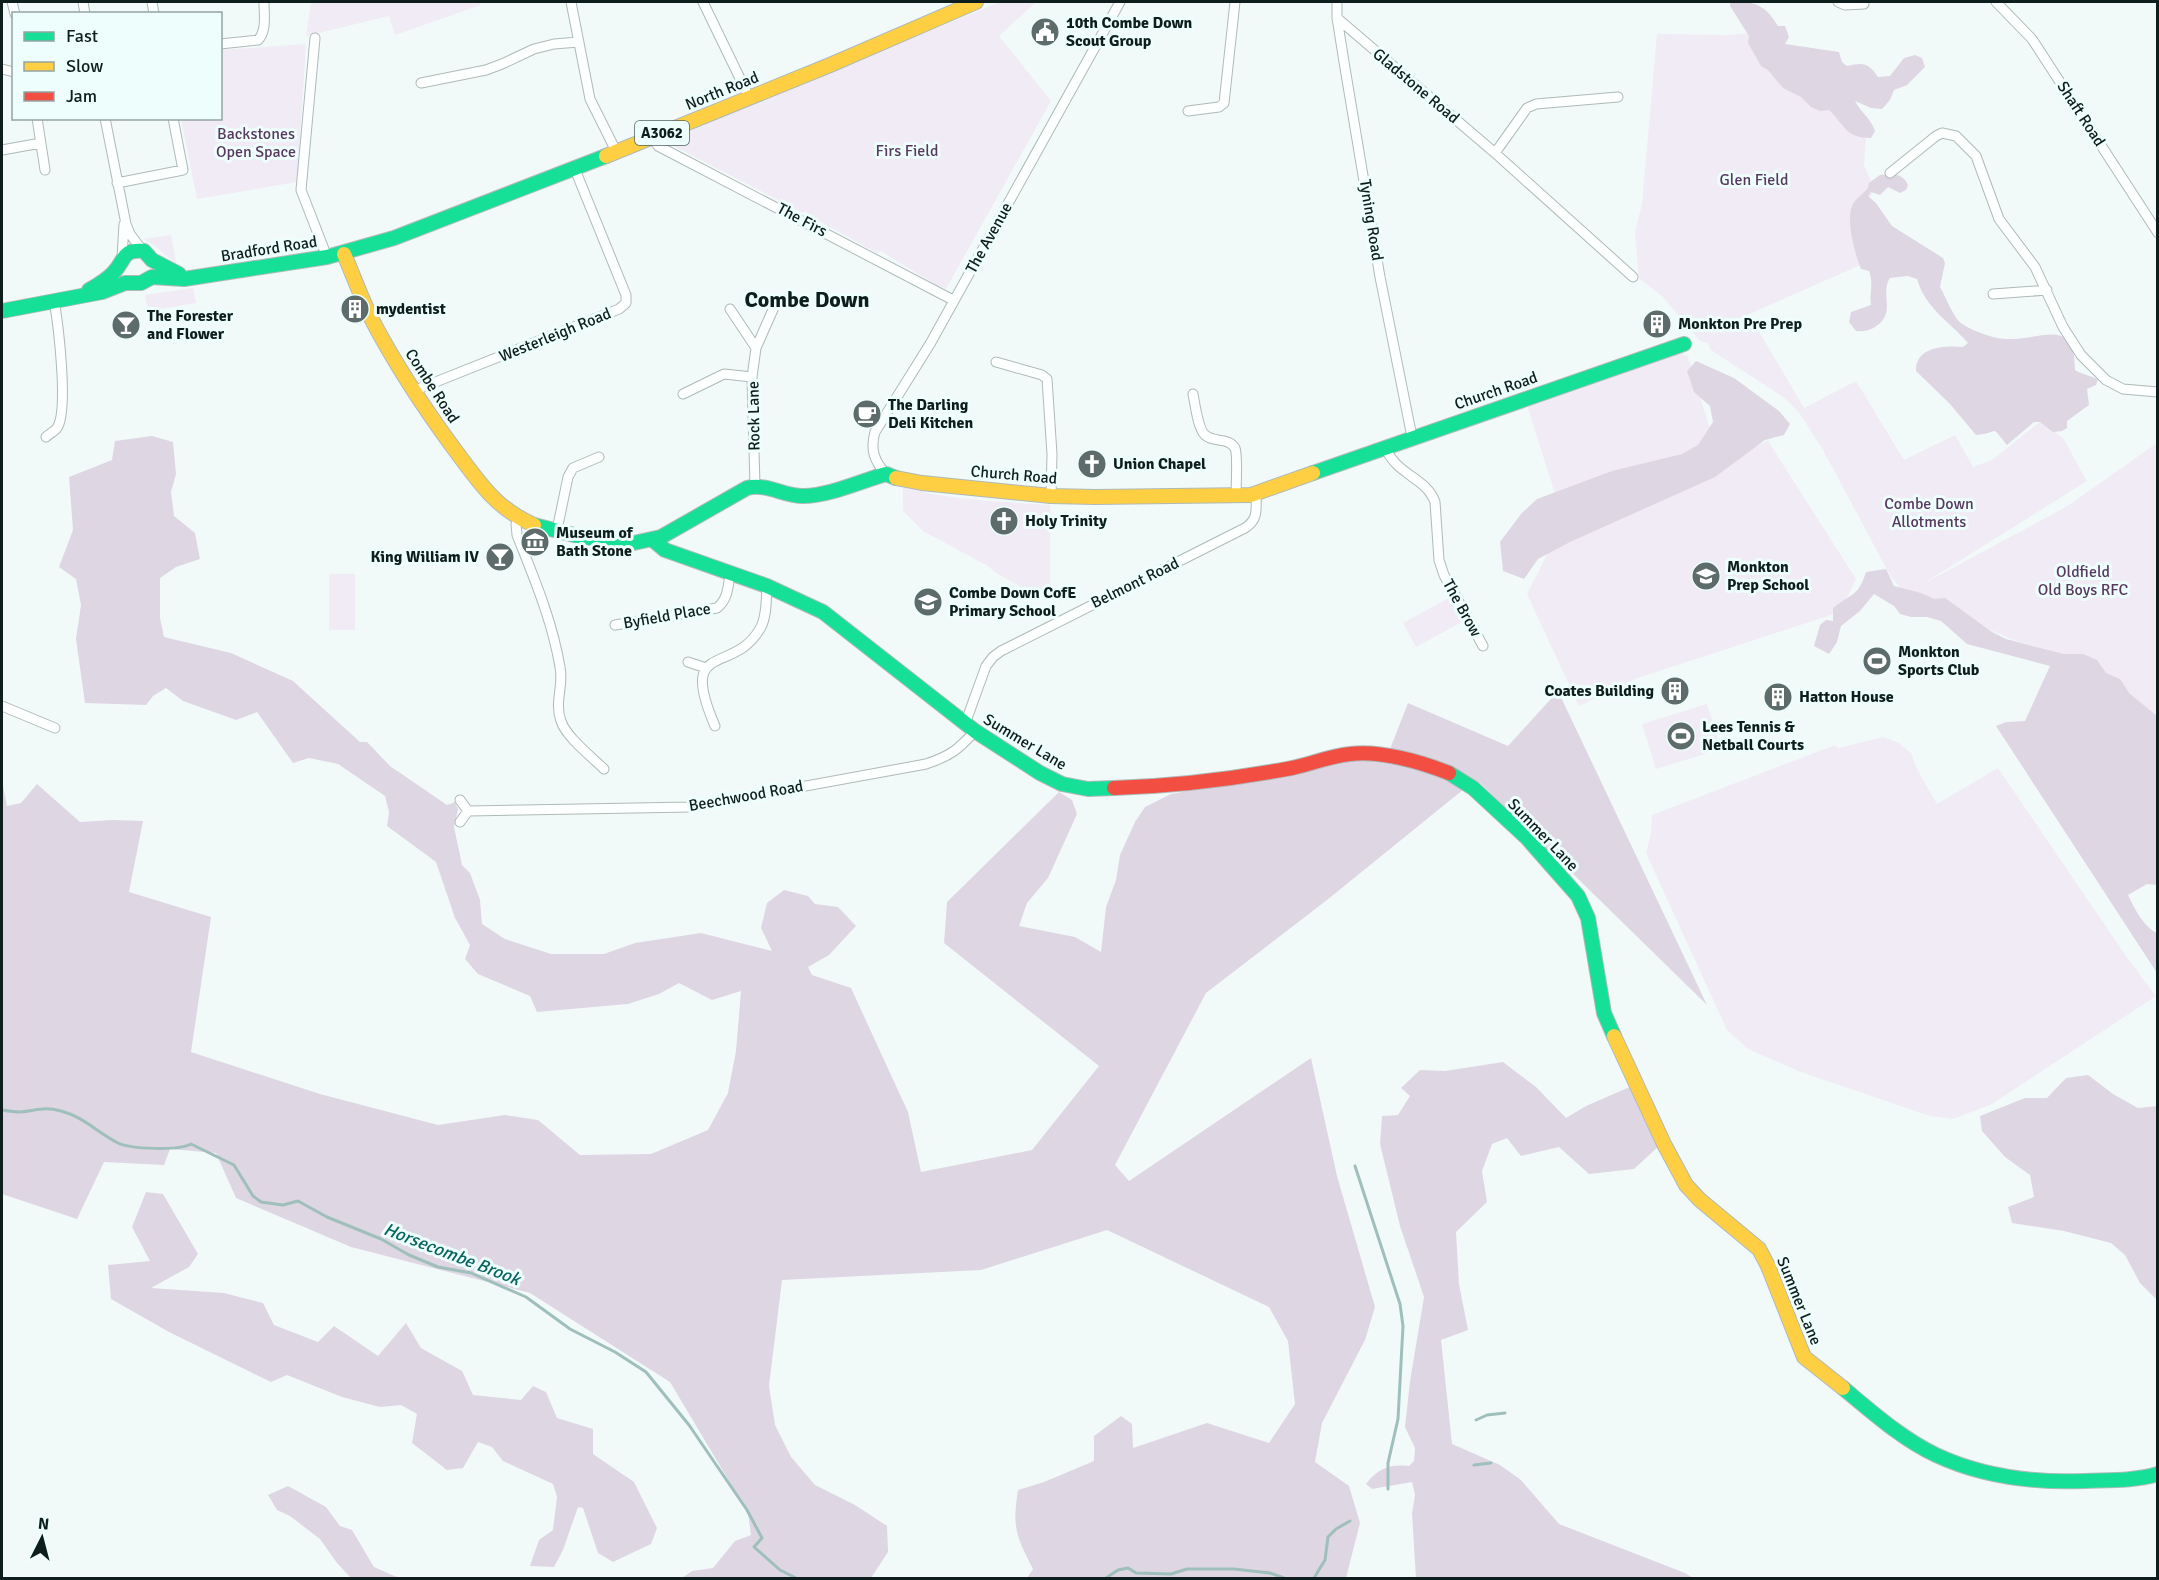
<svg xmlns="http://www.w3.org/2000/svg" width="2159" height="1580" font-family="Signika,sans-serif">
<style>
.green{fill:#f0ebf5}
.forest{fill:#dfd6e4}
.lines{fill:none;stroke-linecap:round;stroke-linejoin:round}
.stream{stroke:#9fbfbc;stroke-width:3}
.street-casing{stroke:#aebab9;stroke-width:11}
.fast-casing{stroke:#aebab9;stroke-width:16}
.slow-casing{stroke:#aebab9;stroke-width:16}
.jam-casing{stroke:#aebab9;stroke-width:16}
.street{stroke:#fdfefe;stroke-width:9}
.fast{stroke:#16e098;stroke-width:14}
.slow{stroke:#ffcf43;stroke-width:14}
.jam{stroke:#f24e42;stroke-width:14}
.labels{text-anchor:middle;dominant-baseline:central;stroke-width:6;stroke-linejoin:round;paint-order:stroke}
.shield{fill:#edfefc;stroke:#516160;stroke-width:1.5}
.shield-label{font-size:15px;font-weight:bold;fill:#0e1e1d}
.poi-label{font-size:16px;font-weight:bold;fill:#0e1e1d;stroke:#edfefc;text-anchor:start}
.street-label{font-size:16px;fill:#0e1e1d;stroke:#edfefc}
.park-label{font-size:16px;fill:#59385f;stroke:#edfefc}
.water-label{font-size:18px;font-style:italic;fill:#09645f;stroke:#edfefc}
.district-label{font-size:22px;font-weight:bold;fill:#0e1e1d;stroke:#edfefc}
</style>
<rect width="100%" height="100%" fill="#f1faf9"/>
<!-- green -->
<path class="green" d="M311 2H479L481 5 395 35 389 16 306 36Z
M1000 2H1036L999 36 1051 101 946 289 940 286 939 287 881 251 877 253 812 217 805 211 803 213 666 142 747 106Z
M1767 32 1866 137 1864 165 1875 189 1859 213 1865 263 1722 326 1709 335 1723 327 1750 316 1804 408 1856 381 1904 460 1955 435 1973 467 1992 460 2041 421 2063 438 2087 481 1921 585 2066 507 2157 443V721L2088 660 2016 641 1906 594 1891 577 1823 450 1800 414 1786 399 1711 350 1708 343 1700 341 1663 297 1639 278 1635 232 1642 204 1657 34 1727 35Z
M306 44 297 182 197 199 181 119 220 118 221 50Z
M171 235 176 263C164 255 156 245 143 239Z
M193 288 196 303 148 311 145 295Z
M1680 352 1688 357 1720 462 1768 441 1856 579 1840 612 1638 678 1579 706 1527 594 1564 522 1526 402Z
M903 487C950 500 1002 502 1050 505V601L1041 595 1033 597 1032 593 996 573 988 566 923 531 903 511Z
M329 574H355V630H329Z
M1449 598 1462 622 1416 647 1403 623Z
M1707 704 1721 749 1656 769 1642 724Z
M1883 737 1899 743 1911 753 1918 771 1937 804 1998 768 2128 959 2156 996 1992 1104 1953 1119 1930 1116 1801 1072 1748 1049 1727 1030 1646 853 1651 833 1652 815 1835 745 1839 748Z"/>
<!-- forest -->
<path class="forest" d="M1730 2C1755 1 1765 5 1778 26H1785L1789 37 1785 44 1839 52 1842 62 1847 66C1863 62 1869 63 1878 77L1890 76 1904 58 1915 55 1922 58 1925 67 1907 85 1894 90 1890 100 1882 109 1871 108 1855 101C1862 114 1870 117 1875 131L1871 138C1845 138 1845 125 1829 110L1820 111 1811 107 1801 97 1783 88 1768 70 1761 66 1748 43 1749 36 1730 6Z
M1893 174C1900 175 1905 178 1908 185L1906 190 1900 193 1888 187 1880 195 1871 192 1868 196 1876 203 1892 226 1943 258 1945 263 1940 287C1945 295 1953 317 1961 323 1972 331 1994 339 2008 339 2041 340 2075 316 2075 370 2083 375 2090 375 2098 380L2096 385 2087 389 2089 405 2067 421V428L2062 431 2053 432 2040 422H2034L2007 445C1989 423 2001 433 1976 435L1950 404 1916 371C1915 347 1944 345 1963 347L1968 343C1948 320 1926 309 1917 279L1908 276 1890 278C1880 292 1895 311 1879 324 1872 330 1865 332 1856 331L1849 322 1851 312 1871 305C1869 291 1874 286 1869 271L1861 269C1855 254 1846 222 1852 206 1854 200 1863 194 1868 188L1869 183 1880 175Z
M1696 361 1734 378 1779 411 1790 424 1784 435 1765 440 1715 477 1570 542 1538 559 1524 579 1503 571 1500 542 1521 514 1537 499 1612 471 1682 454 1698 445 1713 422 1710 406 1694 392 1687 371Z
M152 436 173 442 176 474 171 492 174 516 195 533 200 559 176 567 160 578V618L164 637 231 653 293 681 360 742H367L390 766 447 805 455 802 458 809 454 827 462 865 470 873 480 900 482 924 505 939 551 954H604L635 943 701 933 772 951 761 928 767 903 784 890 808 896 815 904 838 907 856 926 829 955 808 967 812 975 851 988 908 1112 921 1172 1032 1150 1099 1066 944 943 947 902 1059 792 1072 800 1077 814 1048 878 1027 903 1019 926 1075 937 1101 952 1106 907 1116 880 1120 855 1135 822 1145 807 1171 794 1352 760 1385 762 1408 703 1508 746 1558 691 1707 1005 1480 783 1464 789 1327 900 1206 993 1115 1165 1129 1181 1311 1058 1337 1176 1375 1307 1365 1340 1322 1423 1315 1462 1349 1486 1360 1523 1346 1578H1027L1033 1569C1016 1536 1012 1527 1018 1490L1044 1482 1094 1461V1436L1121 1416 1132 1424 1133 1448 1207 1423 1269 1443 1295 1404 1288 1341 1269 1307 1107 1230 981 1270 782 1280 769 1386 775 1425 791 1457 815 1485 855 1505 887 1526 888 1552 871 1578H682L692 1571 713 1568 735 1541 751 1535 748 1513 670 1382 530 1293 351 1247 236 1198 216 1153 170 1149 164 1165 104 1162 77 1219 2 1194V781L7 806 21 803 37 784 80 822 112 820 143 821 129 892 211 917 191 1052 320 1094 438 1125 505 1115 538 1120 580 1155 651 1154 708 1130 728 1093 736 1051 741 991 712 1000 679 983 659 994 628 1004 537 1012 530 996 478 974 465 959 470 945 455 918 436 862 387 826 389 812 385 796 338 764 309 758 293 763 257 712 236 720 183 701 166 688 153 696 146 705 85 703 76 639 81 605 76 579 59 567 73 530 69 477 112 460 115 441Z
M1886 569 1894 586 1921 593 1934 599 1945 598 1992 632 2006 639 2064 654H2083L2097 660 2106 673 2120 679 2129 693 2157 716V885L2147 884 2128 895C2134 908 2144 927 2157 933V973L1996 726 2006 722 2025 721 2050 666 1967 644 1941 621 1927 617H1911L1900 614 1894 606 1874 594 1860 611 1841 626 1837 642 1829 654 1814 646 1820 625 1826 620 1833 621V608C1852 593 1858 597 1866 572Z
M1503 1062 1536 1087 1566 1118 1586 1106 1632 1086 1659 1146 1634 1169 1589 1174 1559 1147 1521 1156 1507 1138 1492 1144 1482 1171 1487 1202 1456 1232 1459 1284 1468 1330 1441 1340 1452 1444 1500 1465 1521 1480 1559 1524 1685 1573 1693 1578H1416L1412 1513 1415 1495 1412 1482 1372 1489 1366 1484C1378 1468 1390 1464 1409 1466L1414 1461 1415 1448 1405 1427 1410 1381 1424 1297 1400 1226 1380 1144 1382 1116 1398 1115 1410 1096 1401 1088 1420 1070 1445 1071Z
M2088 1075 2113 1094 2138 1108 2157 1106V1300L2140 1283 2125 1255 2111 1243 2064 1231 2012 1223 2008 1207 2034 1197 2030 1175 2005 1157 1982 1131 1980 1116 2025 1098H2047L2066 1078Z
M146 1192 163 1194 198 1254 189 1267 151 1288 224 1293 263 1303 274 1325 318 1342 334 1326 378 1356 406 1323 421 1348 462 1371 473 1395 521 1400 533 1386 546 1392 557 1418 593 1429V1454L634 1482 657 1528 651 1544 613 1562 598 1553 583 1508 578 1507 563 1550 554 1567 530 1566 539 1540 553 1530 557 1497 553 1484 503 1461 492 1447 478 1442 463 1468 447 1470 412 1443 417 1414 401 1405 380 1407 342 1397 287 1375 271 1382 169 1332 111 1299 108 1265 150 1261 132 1227Z
M288 1486 326 1507 340 1526 352 1530 374 1567 399 1578H351L337 1563 320 1539 290 1516 277 1510 268 1495Z"/>
<g class="lines">
<!-- stream -->
<path class="stream" d="M2 1110C8 1111 14 1112 20 1112 36 1111 43 1106 61 1111 84 1117 98 1133 118 1143 130 1149 179 1151 191 1144L234 1165 253 1196 261 1202 283 1205 298 1201 327 1217 381 1239 409 1255 438 1267 471 1273 526 1297 570 1329 615 1352 646 1372 689 1425 747 1510 762 1538 754 1547 780 1570 796 1578
M1355 1166 1400 1304 1403 1326 1398 1419 1388 1463V1489
M1476 1420 1487 1415 1505 1413
M1474 1465 1491 1463
M1106 1578 1118 1570 1128 1568 1136 1573 1171 1574 1187 1569H1234L1270 1573 1284 1578
M1314 1578 1325 1560 1328 1537 1336 1529 1350 1521"/>
<!-- street casing -->
<g class="street-casing">
<path id="street" d="M12 2 15 14
M83 2 85 14
M152 2 154 14
M571 2 590 99 616 151
M703 2 749 97
M1337 2V18L1345 68 1380 277 1412 437
M1838 2 1845 5 1864 4
M1996 2 2032 39 2158 233
M1337 18 1495 153 1633 277
M315 38 301 190 327 257
M220 44 258 40C267 31 264 14 264 2
M2 69 14 72
M421 83 486 70 502 64 534 49 554 44 579 42
M1188 111 1219 107 1224 103 1235 2
M37 118 45 170
M105 118 126 224 130 234 142 250
M652 138 658 146 953 300
M2 150 41 143
M1495 153 1527 108 1536 104 1618 97
M1890 173 1936 136 1942 133 1956 136 1976 156 1999 219 2035 267 2063 327 2081 355 2106 380 2123 389 2158 392
M117 183 183 170 173 118
M122 258 124 224
M1993 294 2047 290
M730 309 756 348 752 377 755 486
M756 348 775 305
M996 362 1042 375 1047 379 1052 454 1051 496
M413 391 619 309 626 303V295L574 167
M683 394 724 374 752 377
M1193 394C1195 404 1198 429 1205 435 1214 443 1228 437 1235 448 1238 455 1236 486 1236 496
M46 437C49 434 55 431 57 428 69 410 58 323 54 300
M1385 447C1397 476 1426 477 1435 502L1439 560 1444 575 1483 646
M886 474C874 461 870 449 875 432L930 344 1120 2
M519 518 516 524 517 535C534 578 552 620 560 667 564 686 554 702 561 721 566 737 592 757 604 769
M557 530 568 477 573 468 599 457
M615 625 717 608C728 599 728 587 730 574
M688 662 706 668
M2 706 55 728
M965 724 986 666 993 657 1001 651 1245 528C1259 519 1256 508 1256 493
M715 726C677 638 734 677 761 627 767 615 766 600 767 586
M460 800 468 811 691 807 926 764C950 756 958 750 975 731
M460 822 468 811"/>
</g>
<!-- fast casing -->
<g class="fast-casing">
<path id="fast" d="M89 290C98 285 107 280 114 272 126 259 122 249 144 251L152 260 179 274
M2 311 102 292 125 283H141L152 277 184 279 327 257 394 238 606 156
M1313 473 1684 344
M534 525 578 536 629 544 661 537 747 488C767 483 783 496 803 496 829 496 861 481 886 474L896 478
M653 540 665 550 767 586 823 612 975 731 1040 773 1062 784 1088 789 1114 788
M1449 773 1473 788 1527 838 1578 896 1588 918 1604 1013 1614 1036
M1843 1388C1872 1412 1902 1439 1936 1455 1983 1477 2034 1483 2085 1481 2110 1480 2134 1481 2158 1474"/>
</g>
<!-- slow casing -->
<g class="slow-casing">
<path id="slow" d="M606 156 830 65 976 2
M344 254C353 275 361 297 371 318 395 364 424 408 455 450 480 483 495 508 534 525
M896 478 922 483 1051 496 1095 497 1251 495 1313 473
M1614 1036 1664 1144 1686 1185 1700 1200 1759 1249 1768 1266 1804 1357 1843 1388"/>
</g>
<!-- jam casing -->
<g class="jam-casing">
<path id="jam" d="M1114 788C1174 786 1234 779 1292 768 1311 764 1330 756 1350 754 1380 750 1421 762 1449 773"/>
</g>
<!-- street -->
<use href="#street" class="street"/>
<!-- fast -->
<use href="#fast" class="fast"/>
<!-- slow -->
<use href="#slow" class="slow"/>
<!-- jam -->
<use href="#jam" class="jam"/>
</g>
<!-- icons -->
<defs>
<g id="civic-disc" transform="scale(1.5)"><circle r="9.5" fill="#5d6b6a" stroke="#edfefc"/><path d="M-.6-6.5H3V-4.5H.6V-3L4-1V1h2V6H-6V1h2V-1L-.6-3ZM-1.2 2.5V6h2.4V2.5Z" fill="#fff"/></g>
<g id="building-disc" transform="scale(1.5)"><circle r="9.5" fill="#5d6b6a" stroke="#edfefc"/><path d="M-4-6H4V6H1V3H-1V6H-4ZM-2.5-4.3h1.7v1.8h-1.7ZM.8-4.3h1.7v1.8H.8ZM-2.5-1h1.7V.8h-1.7ZM.8-1h1.7V.8H.8Z" fill="#fff"/></g>
<g id="bar-disc" transform="scale(1.5)"><circle r="9.5" fill="#5d6b6a" stroke="#edfefc"/><path d="M-6-5H6L.8 .8V4.5H3.5V6h-7V4.5H-.8V.8Z" fill="#fff"/></g>
<g id="cafe-disc" transform="scale(1.5)"><circle r="9.5" fill="#5d6b6a" stroke="#edfefc"/><path d="M-5.5-4.5H6V0H3Q3 3.5 0 3.5H-2.5Q-5.5 3.5-5.5 0ZM3-3.2v2h1.7v-2ZM-6 4.5H4V6H-6Z" fill="#fff"/></g>
<g id="church-disc" transform="scale(1.5)"><circle r="9.5" fill="#5d6b6a" stroke="#edfefc"/><path d="M-1.2-6h2.4v3.5h3.3v2.4h-3.3V6h-2.4V-.1h-3.3v-2.4h3.3Z" fill="#fff"/></g>
<g id="museum-disc" transform="scale(1.5)"><circle r="9.5" fill="#5d6b6a" stroke="#edfefc"/><path d="M0-6L6-3V-2H-6V-3ZM-5-1h2V3h-2ZM-1-1h2V3h-2ZM3-1h2V3H3ZM-6 4H6V6H-6Z" fill="#fff"/></g>
<g id="school-disc" transform="scale(1.5)"><circle r="9.5" fill="#5d6b6a" stroke="#edfefc"/><path d="M0-5L7-2L0 1L-7-2ZM-4 1L0 2.5L4 1V4Q0 6-4 4Z" fill="#fff"/></g>
<g id="stadium-disc" transform="scale(1.5)"><circle r="9.5" fill="#5d6b6a" stroke="#edfefc"/><path d="M0-5a6.5 5 0 1 0 0 10a6.5 5 0 1 0 0-10ZM-3.5-1.8h7v3.6h-7Z" fill="#fff"/></g>
</defs>
<g fill-rule="evenodd">
<use href="#civic-disc" x="1045" y="32"/>
<use href="#building-disc" x="355" y="309"/>
<use href="#building-disc" x="1657" y="324"/>
<use href="#bar-disc" x="126" y="325"/>
<use href="#cafe-disc" x="867" y="414"/>
<use href="#church-disc" x="1092" y="464"/>
<use href="#church-disc" x="1004" y="521"/>
<use href="#museum-disc" x="535" y="542"/>
<use href="#bar-disc" x="500" y="557"/>
<use href="#school-disc" x="1706" y="576"/>
<use href="#school-disc" x="928" y="602"/>
<use href="#stadium-disc" x="1877" y="661"/>
<use href="#building-disc" x="1675" y="691"/>
<use href="#building-disc" x="1778" y="697"/>
<use href="#stadium-disc" x="1681" y="736"/>
</g>
<g class="labels">
<!-- shield labels -->
<rect class="shield" x="635" y="121" width="54" height="24" rx="4.5"/>
<g class="shield-label">
<text x="662" y="133">A3062</text>
</g>
<!-- poi labels -->
<g class="poi-label">
<text x="1066" y="23">10th Combe Down<tspan x="1066" dy="18">Scout Group</tspan></text>
<text x="376" y="309">mydentist</text>
<text x="147" y="316">The Forester<tspan x="147" dy="18">and Flower</tspan></text>
<text x="1678" y="324">Monkton Pre Prep</text>
<text x="888" y="405">The Darling<tspan x="888" dy="18">Deli Kitchen</tspan></text>
<text x="1113" y="464">Union Chapel</text>
<text x="1025" y="521">Holy Trinity</text>
<text x="556" y="533">Museum of<tspan x="556" dy="18">Bath Stone</tspan></text>
<text x="479" y="557" text-anchor="end">King William IV</text>
<text x="1727" y="567">Monkton<tspan x="1727" dy="18">Prep School</tspan></text>
<text x="949" y="593">Combe Down CofE<tspan x="949" dy="18">Primary School</tspan></text>
<text x="1898" y="652">Monkton<tspan x="1898" dy="18">Sports Club</tspan></text>
<text x="1654" y="691" text-anchor="end">Coates Building</text>
<text x="1799" y="697">Hatton House</text>
<text x="1702" y="727">Lees Tennis &amp;<tspan x="1702" dy="18">Netball Courts</tspan></text>
</g>
<!-- street labels -->
<g class="street-label">
<text transform="translate(1416 86) rotate(40)">Gladstone Road</text>
<text transform="translate(722 91) rotate(-22)">North Road</text>
<text transform="translate(2081 114) rotate(57)">Shaft Road</text>
<text transform="translate(802 220) rotate(28)">The Firs</text>
<text transform="translate(1371 220) rotate(81)">Tyning Road</text>
<text transform="translate(989 238) rotate(-61)">The Avenue</text>
<text transform="translate(269 249) rotate(-9)">Bradford Road</text>
<text transform="translate(555 335) rotate(-22)">Westerleigh Road</text>
<text transform="translate(432 386) rotate(57)">Combe Road</text>
<text transform="translate(1496 391) rotate(-19)">Church Road</text>
<text transform="translate(754 416) rotate(-91)">Rock Lane</text>
<text transform="translate(1014 475) rotate(5)">Church Road</text>
<text transform="translate(1135 583) rotate(-26)">Belmont Road</text>
<text transform="translate(1462 608) rotate(61)">The Brow</text>
<text transform="translate(667 616) rotate(-10)">Byfield Place</text>
<text transform="translate(1025 742) rotate(31)">Summer Lane</text>
<text transform="translate(746 796) rotate(-10)">Beechwood Road</text>
<text transform="translate(1543 835) rotate(46)">Summer Lane</text>
<text transform="translate(1799 1301) rotate(68)">Summer Lane</text>
</g>
<!-- park labels -->
<g class="park-label">
<text x="256" y="134">Backstones<tspan x="256" dy="18">Open Space</tspan></text>
<text x="907" y="151">Firs Field</text>
<text x="1754" y="180">Glen Field</text>
<text x="1929" y="504">Combe Down<tspan x="1929" dy="18">Allotments</tspan></text>
<text x="2083" y="572">Oldfield<tspan x="2083" dy="18">Old Boys RFC</tspan></text>
</g>
<!-- water labels -->
<g class="water-label">
<text transform="translate(452 1254) rotate(21)">Horsecombe Brook</text>
</g>
<!-- district labels -->
<g class="district-label">
<text x="807" y="299">Combe Down</text>
</g>
</g>
<!-- border -->
<rect width="2159" height="1580" fill="none" stroke="#0e1e1d" stroke-width="6"/>
<!-- legend -->
<rect x="12" y="12" width="210" height="108" fill="#edfefc" stroke="#94a4a3" stroke-width="1.5"/>
<rect x="24" y="32" width="30" height="9" fill="#16e098" stroke="#94a4a3" stroke-width="1.5"/>
<text x="66" y="42" font-size="18" fill="#0e1e1d">Fast</text>
<rect x="24" y="62" width="30" height="9" fill="#ffcf43" stroke="#94a4a3" stroke-width="1.5"/>
<text x="66" y="72" font-size="18" fill="#0e1e1d">Slow</text>
<rect x="24" y="92" width="30" height="9" fill="#f24e42" stroke="#94a4a3" stroke-width="1.5"/>
<text x="66" y="102" font-size="18" fill="#0e1e1d">Jam</text>
<!-- north arrow -->
<g transform="translate(42 1538) rotate(6)" stroke="#edfefc" stroke-width="4.5" paint-order="stroke">
<path d="M0-4.5L10 22L0 15L-10 22Z" fill="#0e1e1d"/>
<text y="-9" font-size="16" font-weight="bold" text-anchor="middle" fill="#0e1e1d">N</text>
</g>
</svg>
